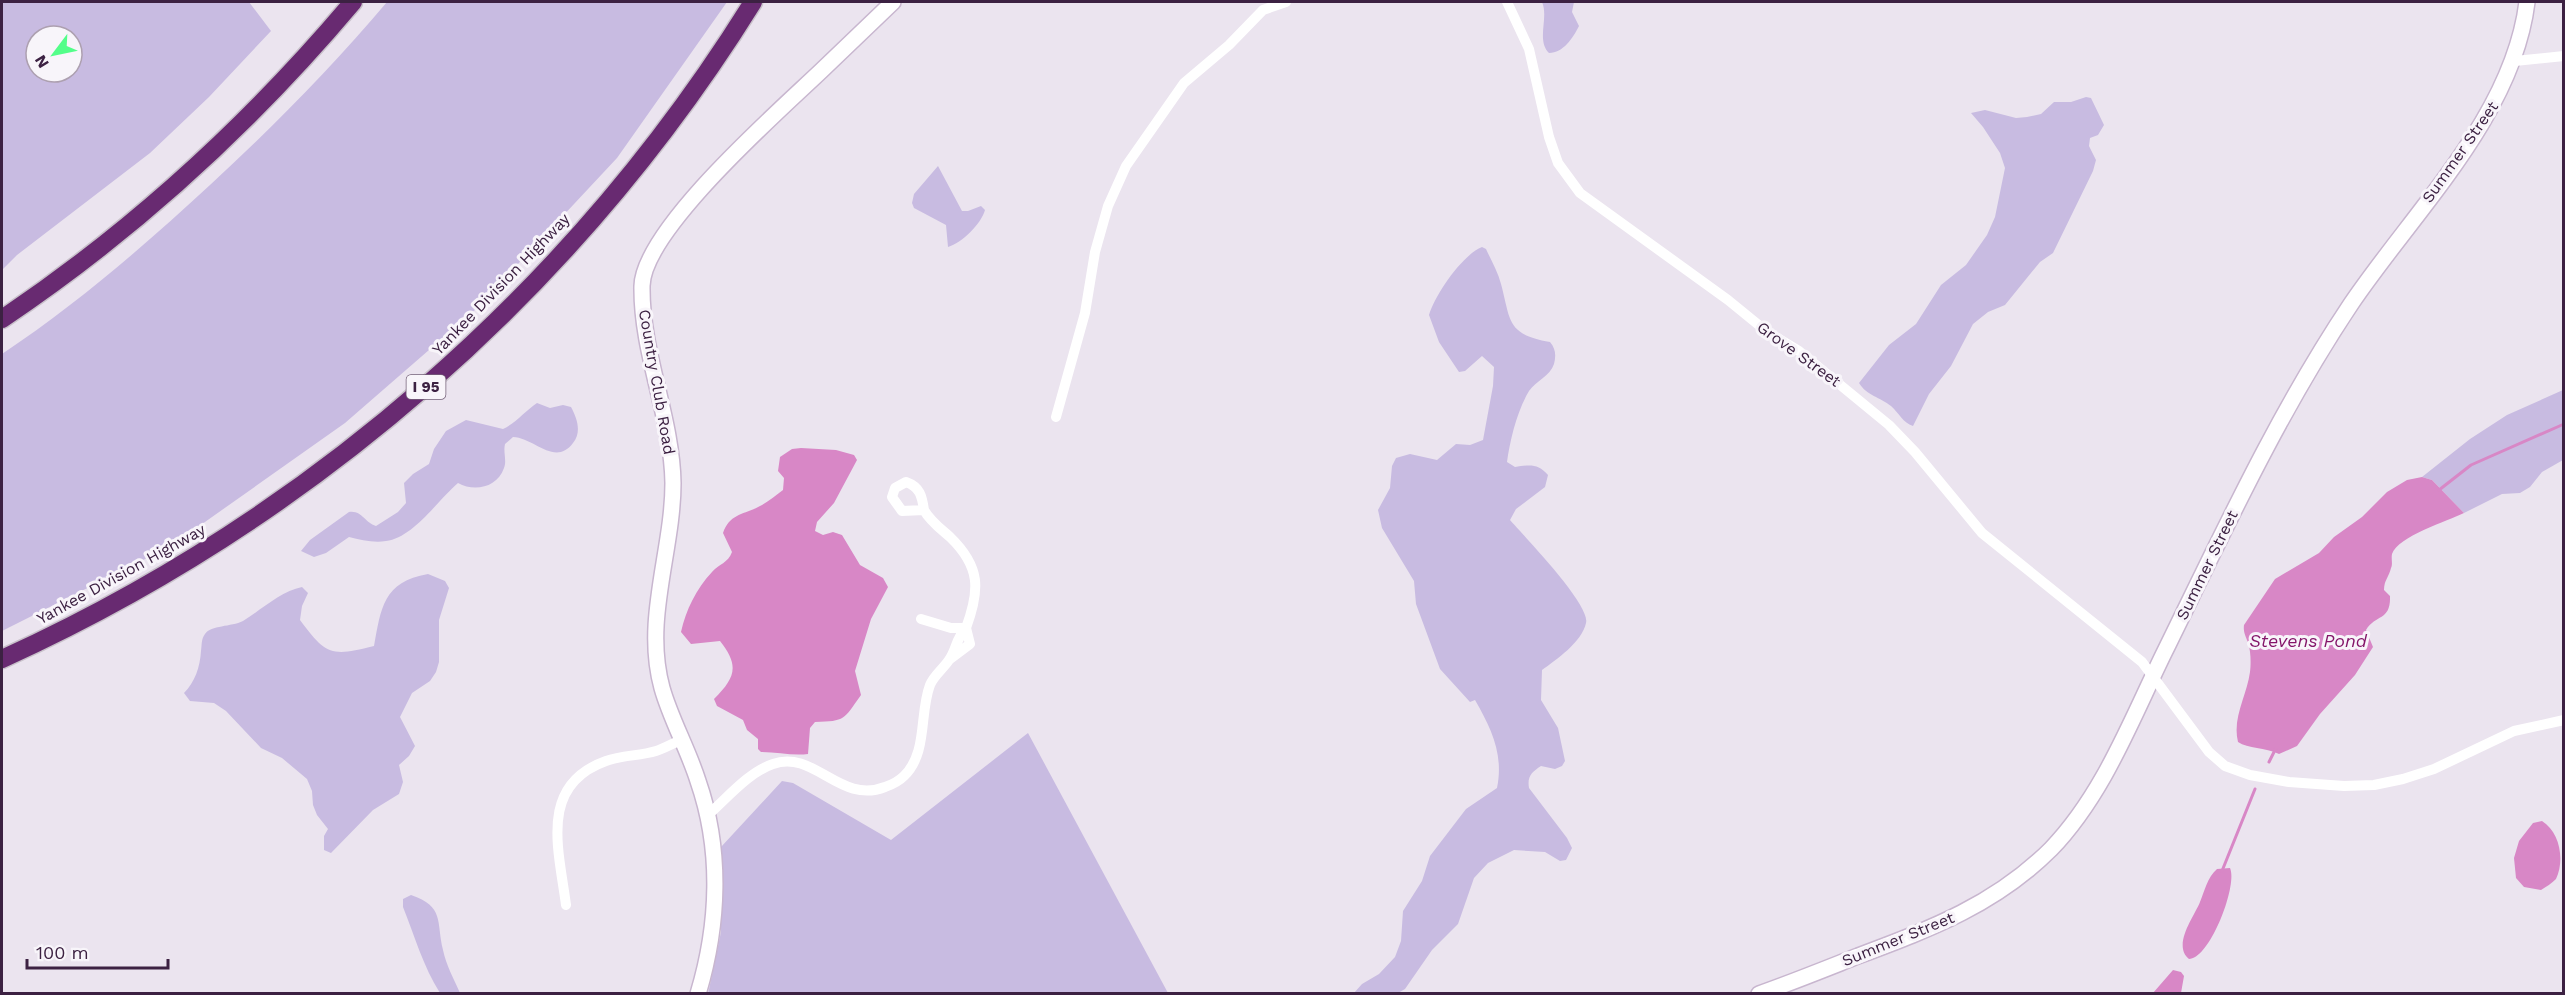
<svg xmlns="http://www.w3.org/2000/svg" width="2565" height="995" font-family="'Work Sans',sans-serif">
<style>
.green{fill:#c8bbe1;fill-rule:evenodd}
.water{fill:#d887c6}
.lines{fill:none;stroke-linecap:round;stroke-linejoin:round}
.stream{stroke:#d887c6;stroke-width:3}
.secondary-casing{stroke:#c8b6cf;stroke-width:18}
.highway-casing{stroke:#c8c1ca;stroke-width:21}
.street{stroke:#fff;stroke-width:10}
.secondary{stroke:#fff;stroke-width:15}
.highway{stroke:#682a71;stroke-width:18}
.labels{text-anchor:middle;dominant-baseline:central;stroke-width:6;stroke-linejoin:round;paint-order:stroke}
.shield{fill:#f8f5fa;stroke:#746179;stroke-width:1.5}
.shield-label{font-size:15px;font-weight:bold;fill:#3c2142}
.street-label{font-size:16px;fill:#3c2142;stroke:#f8f5fa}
.water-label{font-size:18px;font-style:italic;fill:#841569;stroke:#f8f5fa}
</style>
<rect width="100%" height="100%" fill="#ebe4ef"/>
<!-- green -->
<path class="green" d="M2 2H249L271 31 209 97 150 153 17 255 2 270ZM36 36H72V72H36Z
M387 2H727L617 158 475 310 345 423 171 546 2 631V354C77 304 144 246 210 185 273 127 332 67 387 2Z
M1542 2H1574L1572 12 1579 26C1573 38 1563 53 1549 53 1536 40 1549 18 1542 2Z
M2086 97 2091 98 2104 125 2098 135 2090 138 2089 146 2096 160 2093 171 2053 253 2040 262 2005 305 1988 312 1973 324 1951 366 1929 394 1913 426C1903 423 1899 413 1891 406 1880 397 1867 396 1859 383L1889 345 1916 324 1941 285 1966 265 1987 235 1995 217 2005 168 2000 153 1983 127 1971 113 1985 110 2016 118 2027 117 2041 114 2054 102H2071Z
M938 166 962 211H968L981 206 985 210C981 224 962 243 948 247L946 225 914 208 912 203 914 194Z
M1482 247 1486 249C1491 260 1498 272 1501 284 1511 321 1506 334 1550 342 1556 349 1556 356 1554 364 1550 376 1536 381 1529 391 1517 411 1510 440 1507 462L1515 467C1529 465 1538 463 1548 475L1545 487 1516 509 1510 520C1524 536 1591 605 1586 623 1582 642 1556 660 1542 670L1541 700 1558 728 1565 761 1562 766 1555 769 1541 766C1532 772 1527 776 1529 788L1567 838 1572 848 1566 860 1560 861 1545 852 1514 850 1488 863 1474 878 1458 924 1432 950 1405 989 1398 993H1354L1362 984 1379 974 1395 957 1401 941 1403 911 1422 881 1430 856 1466 809 1497 788C1504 754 1491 728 1475 700L1470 702 1440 669 1416 604 1414 581 1382 528 1378 510 1390 488 1392 466 1396 458 1410 454 1437 460 1456 444 1470 445 1483 440 1493 386 1494 367 1482 356 1465 371 1459 372 1439 342 1429 315C1435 295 1462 255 1482 247Z
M2563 390V460L2542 472 2530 487 2520 493 2502 494 2464 513 2432 480 2422 477 2470 439 2507 415Z
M537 403 550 408 563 405 571 407C577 418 582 432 573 443 555 467 535 438 513 437L505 444C503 452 507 461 504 468 497 488 474 492 458 483 438 500 413 538 386 541 374 543 361 540 349 537L326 553 314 557 301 551 310 540 349 512C362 510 365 523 376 526L398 512 406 503 404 483 413 474 429 464 434 449 446 431 466 420 503 429C516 423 525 411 537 403Z
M428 574 445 581 449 588 439 620V662L436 672 430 681 412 693 400 717 415 746 409 756 399 765 403 782 399 794 373 810 331 853 324 850V836L328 829 317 815 313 805 312 791 307 779 282 758 261 748 226 711 214 703 190 701 184 693C195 682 200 667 201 651 202 645 201 639 205 634 211 625 231 627 243 621 261 610 281 591 302 587L308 593 302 606 300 620C326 655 331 657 374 646 381 608 383 582 428 574Z
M1028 733 1168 993 708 994 721 932V847L782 781 793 783 891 840Z
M411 895C445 907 436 921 443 950 446 965 454 979 460 993H440C423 966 415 937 403 907V899Z"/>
<!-- water -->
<path class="water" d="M801 448 836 450 854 455 857 460 834 503 817 522 815 531 823 535 833 532 842 535 860 565 883 578 888 587 871 619 855 671 861 695C843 720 846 721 815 722L810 728 808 754C793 756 777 752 761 752L758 749V739L747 730 743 720 717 706 714 699C735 678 740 666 720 641L691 644 681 632C686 610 696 589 712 572 719 564 728 563 732 552L723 533C730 513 744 515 760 506 768 502 776 495 783 490L784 478 778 471 780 457 792 449Z
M2422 477 2432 480 2464 513C2448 521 2398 536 2392 554 2391 559 2393 564 2391 568 2389 577 2384 580 2384 590L2390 596C2391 621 2376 614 2366 630L2373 647 2355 675 2320 714 2297 746 2279 754C2265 747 2248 749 2238 742 2232 718 2247 695 2250 672 2251 664 2251 651 2248 643 2246 636 2243 633 2244 625L2275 579 2319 553 2334 537 2362 517 2387 492 2407 480Z
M2542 821C2560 832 2565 860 2556 879 2552 883 2546 887 2541 890L2524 887 2516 878 2514 858 2519 841 2533 823Z
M2230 868C2238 885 2210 959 2189 959 2172 945 2194 917 2200 902 2205 890 2207 878 2217 869Z
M2173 970 2181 972 2184 976 2181 993H2153Z"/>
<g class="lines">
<!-- stream -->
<path class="stream" d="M2439 490 2471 465 2564 424
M2269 762 2276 748
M2222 871 2255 789"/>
<!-- secondary casing -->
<g class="secondary-casing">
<path id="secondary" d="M698 994C719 924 722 850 698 781 688 749 671 720 662 688 643 620 673 551 673 483 672 417 641 353 642 286 643 230 779 111 821 71 845 48 869 25 893 2
M1759 994C1793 982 1825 969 1858 956 1930 929 1995 905 2051 849 2104 794 2132 718 2165 651 2223 533 2278 413 2351 304 2414 211 2513 116 2527 2"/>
</g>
<!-- highway casing -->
<g class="highway-casing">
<path id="highway" d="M2 319C133 231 251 123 353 2
M2 659C310 519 574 290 753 2"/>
</g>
<!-- street -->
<path class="street" d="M1507 2 1529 49 1549 137 1558 163 1580 193 1728 300 1766 331 1799 351 1889 425 1915 452 1982 533 2142 662 2209 752 2225 766 2250 775 2289 782 2344 786 2374 785 2403 779 2434 769 2514 731 2564 720
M2515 61 2564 56
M1056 417 1085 313 1095 252 1108 206 1126 166 1184 83 1229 45 1263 10 1286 2
M921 619 951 628H966C980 590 981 567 950 537 941 529 930 521 924 510L902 511 892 497 895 488 906 482C920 487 922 496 924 510
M709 814C728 797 749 772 773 764 814 749 840 805 885 787 891 785 899 781 904 776 928 753 919 714 930 685 934 675 943 669 949 660 957 649 955 640 966 628L970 644 950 659
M566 905C559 850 538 785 606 761 622 755 640 756 656 751 665 748 673 743 682 740"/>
<!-- secondary -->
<use href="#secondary" class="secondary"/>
<!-- highway -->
<use href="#highway" class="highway"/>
</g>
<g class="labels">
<!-- shield labels -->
<rect class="shield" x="406.5" y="375" width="39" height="24" rx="4.5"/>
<g class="shield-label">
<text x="426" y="387">I 95</text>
</g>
<!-- street labels -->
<g class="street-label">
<text transform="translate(2460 152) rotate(-55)">Summer Street</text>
<text transform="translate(501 284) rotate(-46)">Yankee Division Highway</text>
<text transform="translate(1799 354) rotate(36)">Grove Street</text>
<text transform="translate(657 382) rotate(80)">Country Club Road</text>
<text transform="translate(2207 565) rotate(-64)">Summer Street</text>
<text transform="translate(121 574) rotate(-29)">Yankee Division Highway</text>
<text transform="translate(1898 939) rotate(-22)">Summer Street</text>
</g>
<!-- water labels -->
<g class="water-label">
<text x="2308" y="640">Stevens Pond</text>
</g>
</g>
<!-- border -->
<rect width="2565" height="995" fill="none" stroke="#3c2142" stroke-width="6"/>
<!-- north arrow -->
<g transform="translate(54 54) rotate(238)"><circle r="28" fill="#f8f5fa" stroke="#ada0b0" stroke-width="1.5"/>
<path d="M0-4.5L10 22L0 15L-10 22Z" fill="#53fe89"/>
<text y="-9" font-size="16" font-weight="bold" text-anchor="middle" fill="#3c2142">N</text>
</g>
<!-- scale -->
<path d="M27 959v9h141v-9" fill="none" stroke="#3c2142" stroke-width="3"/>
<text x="36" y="959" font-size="18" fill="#3c2142" stroke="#f8f5fa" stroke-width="4.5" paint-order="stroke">100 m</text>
</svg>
